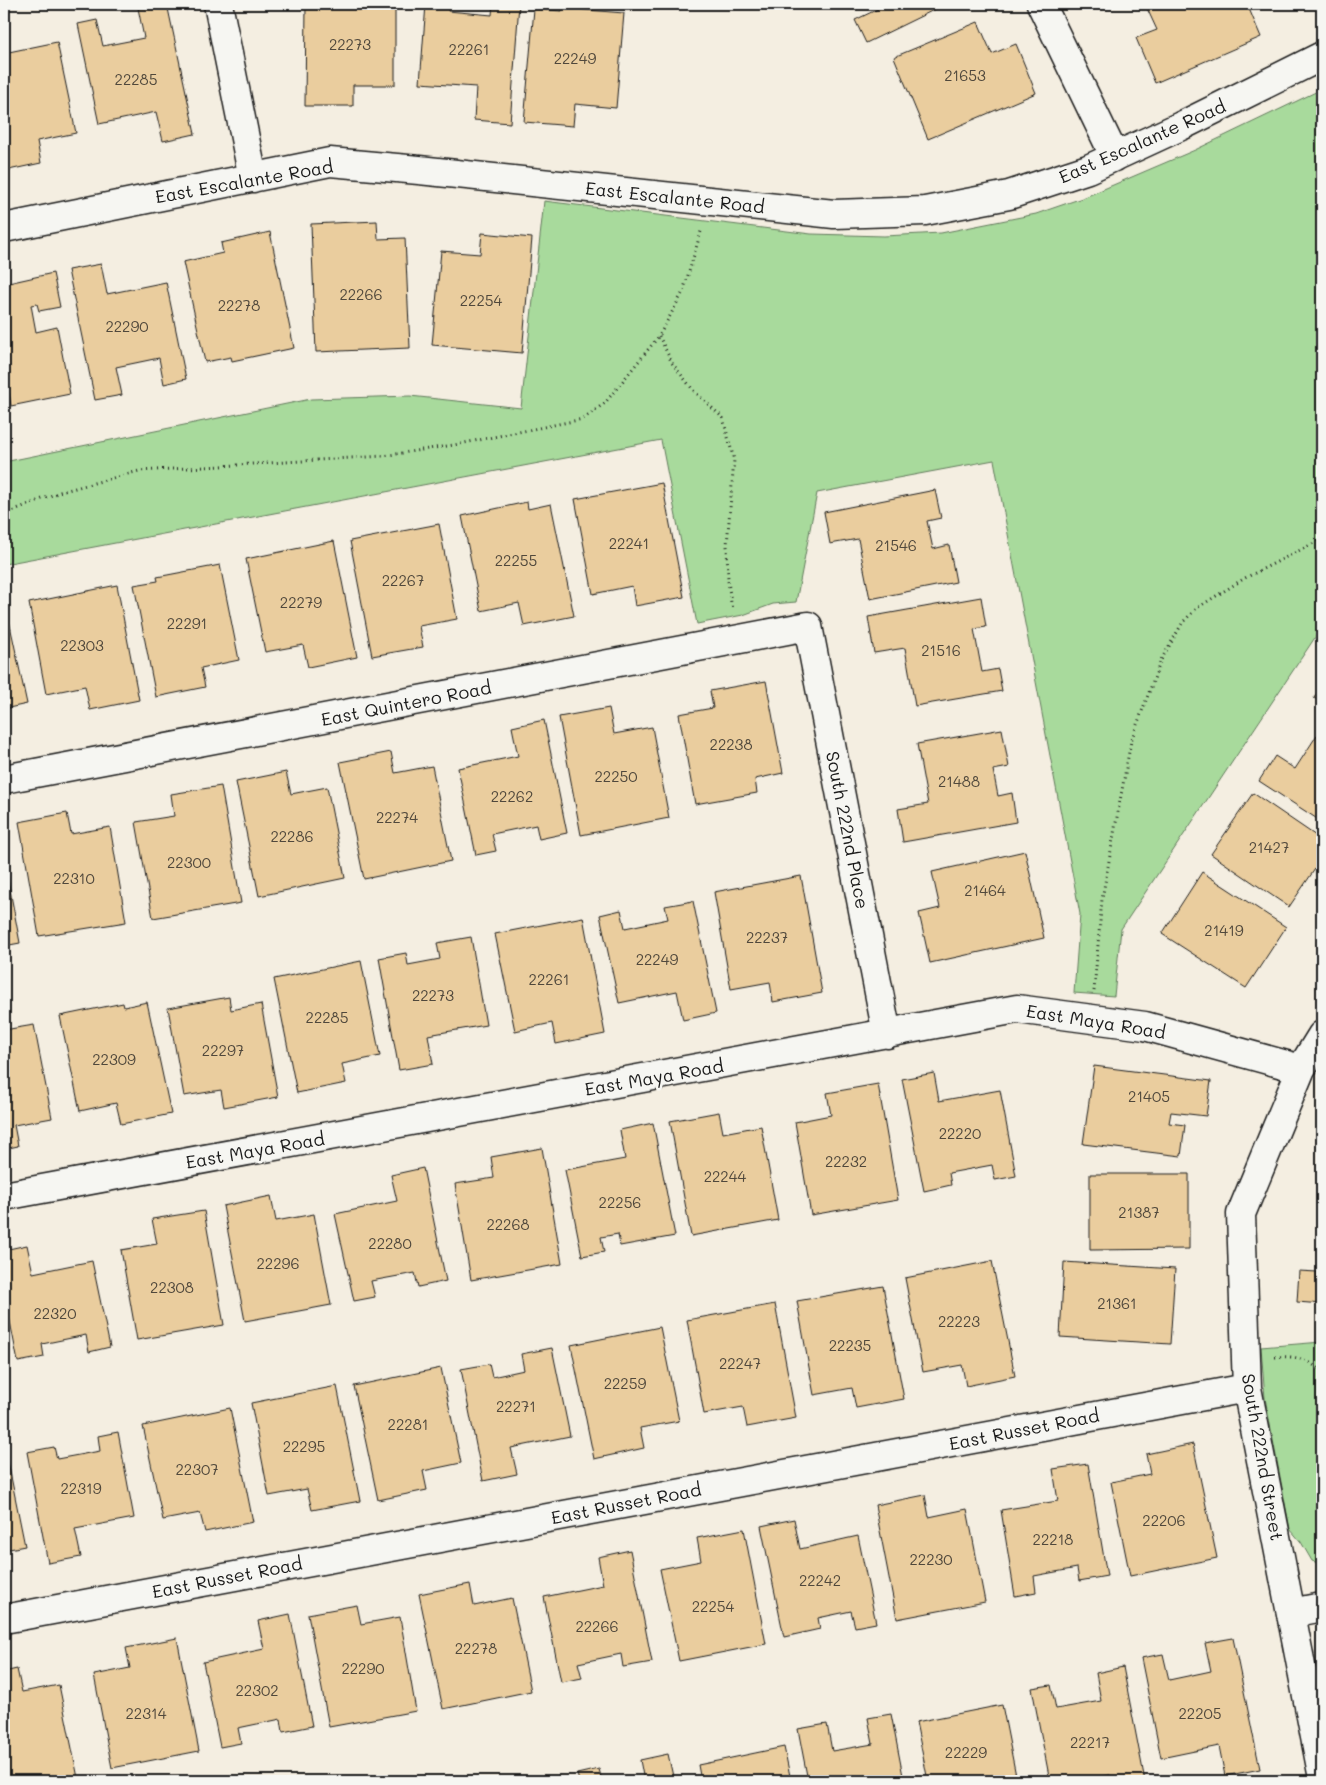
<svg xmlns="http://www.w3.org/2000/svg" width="1326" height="1785" font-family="Mali,sans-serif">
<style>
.green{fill:#a8da9c;stroke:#627b5c}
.building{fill:#eacd9e;stroke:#1c1c1c}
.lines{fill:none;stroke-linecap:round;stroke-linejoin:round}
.minor-casing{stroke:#1c1c1c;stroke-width:31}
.path{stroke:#1c1c1c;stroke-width:3;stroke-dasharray:1 4;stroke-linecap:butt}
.minor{stroke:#f6f6f2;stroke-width:28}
.labels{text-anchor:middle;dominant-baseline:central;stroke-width:5;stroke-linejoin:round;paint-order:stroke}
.number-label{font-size:15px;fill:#50483c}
.street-label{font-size:18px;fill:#1c1c1c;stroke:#f6f6f2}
</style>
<rect width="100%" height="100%" fill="#f4eee1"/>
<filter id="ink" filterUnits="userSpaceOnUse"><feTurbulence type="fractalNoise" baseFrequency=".02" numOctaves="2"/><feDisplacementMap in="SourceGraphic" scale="10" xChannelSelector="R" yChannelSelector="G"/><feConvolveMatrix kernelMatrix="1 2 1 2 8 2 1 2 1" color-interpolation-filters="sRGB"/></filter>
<g filter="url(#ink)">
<!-- green -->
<path class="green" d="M1322 89V627L1121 929 1114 996 1074 993 1080 914 994 460 817 493 796 602 773 604 743 615 697 624 661 440 4 564V462L311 399 410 396 521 408 544 201 811 234 884 236 941 233 1036 214 1085 197 1195 150Z
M1322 1342V1564L1312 1561 1301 1542 1290 1529 1265 1398 1261 1347Z"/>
<!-- building -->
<path class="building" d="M159 4H167L195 134 163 141 156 112 99 124 78 24 97 20 103 46 144 38 138 8Z
M306 4H395V85H353V106H305Z
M426 4H449L448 11 492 15 493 4H519L510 123 474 120 476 87 420 83Z
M875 4H946L866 43 855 20 878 9Z
M1145 4H1247L1261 37 1155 83 1136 38 1157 30Z
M562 8 624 13 616 108 575 104 573 126 524 122 534 9 562 11Z
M978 22 992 54 1016 44 1036 93 928 139 894 57Z
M57 42 76 133 37 141 41 163 4 171V53Z
M377 221 378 239 405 238 410 348 316 352 311 224Z
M270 232 294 348 232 361 231 357 205 362 183 262 223 253 221 243Z
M482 233 532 238 522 353 432 345 441 251 480 254Z
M101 264 107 294 166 282 186 379 164 384 159 358 116 367 122 395 95 400 68 270Z
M53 273 60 307 39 311 37 304 31 305 36 332 57 327 70 394 11 406 9 393 4 394V284Z
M662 483 684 597 635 606 632 586 593 594 575 499Z
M935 490 941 518 927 521 933 549 949 545 956 582 870 599 858 539 830 544 824 512Z
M527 502 528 509 551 504 574 616 524 626 519 603 481 611 462 516Z
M439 524 457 619 419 626 423 647 372 656 350 541Z
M334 541 357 657 308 667 303 645 265 652 246 559Z
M220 565 239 660 201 668 205 687 156 697 134 585 158 581 157 577Z
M117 585 139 700 90 710 85 686 46 694 29 603Z
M981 597 986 627 974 629 982 672 998 669 1002 691 915 706 905 648 874 653 868 617Z
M8 616 27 704 4 709V617Z
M766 681 783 773 755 779 757 793 695 804 679 714 713 708 710 691Z
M1322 685V702L1314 698Z
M609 708 614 734 652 727 669 818 581 835 559 717Z
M544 720 567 833 539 839 536 825 492 834 496 851 476 855 458 768 518 756 512 727Z
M1002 729 1009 767 993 770 998 796 1012 793 1016 822 903 842 898 809 928 804 917 744Z
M1317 735 1322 738V822L1259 781 1275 756 1295 769Z
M391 752 395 773 432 766 451 861 364 879 340 762Z
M286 772 291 794 327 787 345 878 259 896 236 782Z
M221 786 241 903 153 918 136 822 174 816 171 794Z
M1253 793 1322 840V874L1315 869 1289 907 1211 854Z
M67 813 71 834 110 827 126 922 39 936 19 822Z
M1025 851 1044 938 930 963 919 913 940 908 932 872Z
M4 858 20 943 4 946Z
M1202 872 1286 927 1246 988 1162 934Z
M801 876 822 993 773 1002 770 982 731 989 714 892Z
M693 901 716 1013 683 1020 677 991 619 1003 600 915 621 910 625 928 668 919 665 906Z
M583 917 605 1034 556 1044 552 1023 515 1031 495 934Z
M471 937 486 1025 428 1035 433 1064 399 1070 379 958 406 953 408 965 440 959 437 943Z
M361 961 380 1056 342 1064 346 1083 297 1093 274 979Z
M229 997 231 1010 261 1004 278 1097 224 1107 221 1090 184 1096 168 1008Z
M147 1002 171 1114 121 1124 116 1103 80 1111 60 1016 123 1003 124 1007Z
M34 1025 52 1118 14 1125 18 1146 4 1149V1030Z
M1094 1066 1211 1081 1206 1116 1171 1112 1169 1123 1185 1125 1181 1156 1083 1144Z
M934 1073 939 1101 1000 1090 1016 1176 995 1180 992 1165 949 1173 951 1185 924 1191 902 1079Z
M878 1084 898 1200 811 1215 795 1122 831 1115 827 1093Z
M719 1112 723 1133 761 1126 778 1220 691 1236 670 1121Z
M653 1123 675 1236 620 1246 618 1234 601 1237 604 1252 582 1256 565 1170 625 1159 620 1130Z
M542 1148 562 1264 471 1280 455 1184 494 1178 491 1157Z
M423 1168 446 1281 418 1287 415 1273 371 1281 375 1297 354 1301 335 1214 397 1201 391 1175Z
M1090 1174H1189V1249L1090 1250Z
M271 1196 276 1221 314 1214 331 1305 245 1321 223 1206Z
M204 1211 224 1325 137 1340 121 1250 157 1244 152 1219Z
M27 1245 33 1273 92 1261 110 1347 89 1352 86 1335 42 1344 44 1357 18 1362 4 1291V1250Z
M992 1261 1015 1376 966 1386 962 1365 923 1372 905 1278Z
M1064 1262 1175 1269 1170 1344 1060 1337Z
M1299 1271 1317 1272V1280H1322V1304L1297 1302Z
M883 1286 904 1399 856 1408 852 1388 814 1395 797 1301Z
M775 1304 796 1418 747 1427 743 1407 704 1414 687 1320Z
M660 1327 679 1421 640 1428 644 1448 594 1459 571 1345Z
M552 1348 570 1436 511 1448 517 1474 483 1481 461 1369 489 1364 492 1377 524 1370 521 1354Z
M441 1368 461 1463 423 1471 427 1490 378 1500 354 1386Z
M337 1386 360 1501 312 1510 307 1489 269 1496 251 1403Z
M230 1408 253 1522 205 1532 200 1513 163 1520 143 1426Z
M118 1432 134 1518 75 1529 81 1557 48 1563 27 1452 54 1447 57 1459 100 1451 98 1436Z
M1193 1444 1217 1558 1130 1576 1111 1482 1150 1474 1146 1454Z
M4 1452H6L25 1546 4 1550Z
M1088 1464 1107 1576 1079 1581 1077 1568 1034 1576 1036 1592 1015 1596 1001 1510 1058 1501 1053 1469Z
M925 1495 929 1517 967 1509 985 1602 897 1619 875 1505Z
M794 1519 800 1549 858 1536 876 1623 855 1627 851 1611 818 1618 820 1629 784 1637 761 1526Z
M744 1529 766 1644 679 1661 660 1569 701 1561 697 1538Z
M630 1550 652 1662 623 1667 621 1654 578 1663 582 1678 561 1682 544 1597 603 1585 598 1557Z
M470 1584 474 1606 512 1598 531 1691 443 1709 419 1594Z
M357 1605 361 1624 400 1617 416 1711 329 1727 308 1614Z
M290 1614 312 1726 283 1732 281 1719 238 1728 241 1743 220 1747 203 1662 264 1649 258 1621Z
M177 1638 199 1751 112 1768 94 1675 130 1668 126 1648Z
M1233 1638 1260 1769 1225 1776 1219 1746 1161 1758 1141 1658 1163 1654 1169 1680 1211 1671 1205 1643Z
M1123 1667 1145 1781H1111L1110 1775 1078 1781H1050L1032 1688 1051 1685 1056 1709 1101 1701 1096 1673Z
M17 1669 22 1692 59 1685 78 1778 61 1781H4V1672Z
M1002 1705 1017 1781H928L916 1722Z
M891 1714 904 1781H808L798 1729 827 1724 832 1751 873 1744 868 1718Z
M784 1747 791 1781H701L698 1765Z
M668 1754 674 1781H644L640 1760Z
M599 1769 602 1781H579L577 1774Z"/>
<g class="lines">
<!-- minor casing -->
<g class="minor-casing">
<path id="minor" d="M218 4 253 178
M1041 4 1115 157
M4 228 330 162 419 170 834 214 925 211 1009 195 1088 169 1181 126 1322 56
M4 779 808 626 887 1034
M1322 1035 1301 1069 1241 1214 1247 1388 1322 1773
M4 1196 1017 1009 1145 1026 1301 1069
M1291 1613 1322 1607
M4 1619 1247 1388"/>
</g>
<!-- path -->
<path class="path" d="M659 336 672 363 694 391 723 418 734 460 727 545 728 581 732 610
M4 514 60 492 139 471 383 456 454 445 583 419 605 403 659 336 683 292 702 228
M1094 991 1102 899 1131 741 1161 660 1183 622 1197 608 1245 578 1322 539
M1275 1357C1296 1356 1305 1358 1322 1371"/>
<!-- minor -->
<use href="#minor" class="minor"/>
</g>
</g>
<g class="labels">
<!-- number labels -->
<g class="number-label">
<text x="350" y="44">22273</text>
<text x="469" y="49">22261</text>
<text x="575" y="58">22249</text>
<text x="965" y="75">21653</text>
<text x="136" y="79">22285</text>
<text x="361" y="294">22266</text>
<text x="481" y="300">22254</text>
<text x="239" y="305">22278</text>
<text x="127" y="326">22290</text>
<text x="629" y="543">22241</text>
<text x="896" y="545">21546</text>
<text x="516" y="560">22255</text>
<text x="403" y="580">22267</text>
<text x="301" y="602">22279</text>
<text x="187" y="623">22291</text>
<text x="82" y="645">22303</text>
<text x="941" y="650">21516</text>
<text x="731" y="744">22238</text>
<text x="616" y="776">22250</text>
<text x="959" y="781">21488</text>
<text x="512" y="796">22262</text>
<text x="397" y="817">22274</text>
<text x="292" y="836">22286</text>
<text x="1269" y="847">21427</text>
<text x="189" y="862">22300</text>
<text x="74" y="878">22310</text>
<text x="985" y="890">21464</text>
<text x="1224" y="930">21419</text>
<text x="767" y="937">22237</text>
<text x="657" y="959">22249</text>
<text x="549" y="979">22261</text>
<text x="433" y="995">22273</text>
<text x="327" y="1017">22285</text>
<text x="223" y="1050">22297</text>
<text x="114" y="1059">22309</text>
<text x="1149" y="1096">21405</text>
<text x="960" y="1133">22220</text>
<text x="846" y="1161">22232</text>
<text x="725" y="1176">22244</text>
<text x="620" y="1202">22256</text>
<text x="1139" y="1212">21387</text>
<text x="508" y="1224">22268</text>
<text x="390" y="1243">22280</text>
<text x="278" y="1263">22296</text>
<text x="172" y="1287">22308</text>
<text x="1117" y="1303">21361</text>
<text x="55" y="1313">22320</text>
<text x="959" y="1321">22223</text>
<text x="850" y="1345">22235</text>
<text x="740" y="1363">22247</text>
<text x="625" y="1383">22259</text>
<text x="516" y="1406">22271</text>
<text x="408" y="1424">22281</text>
<text x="304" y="1446">22295</text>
<text x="197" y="1469">22307</text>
<text x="81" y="1488">22319</text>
<text x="1164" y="1520">22206</text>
<text x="1053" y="1539">22218</text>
<text x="931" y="1559">22230</text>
<text x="820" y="1580">22242</text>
<text x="713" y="1606">22254</text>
<text x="597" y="1626">22266</text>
<text x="476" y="1648">22278</text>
<text x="363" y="1668">22290</text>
<text x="257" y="1690">22302</text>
<text x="146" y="1713">22314</text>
<text x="1200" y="1713">22205</text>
<text x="1090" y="1742">22217</text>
<text x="966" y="1752">22229</text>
</g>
<!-- street labels -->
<g class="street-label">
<text transform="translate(1142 141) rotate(-24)">East Escalante Road</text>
<text transform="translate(244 181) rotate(-10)">East Escalante Road</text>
<text transform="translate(675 197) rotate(6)">East Escalante Road</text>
<text transform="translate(406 703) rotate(-11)">East Quintero Road</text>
<text transform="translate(848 830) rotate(79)">South 222nd Place</text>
<text transform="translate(1096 1021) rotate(9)">East Maya Road</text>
<text transform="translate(654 1077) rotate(-10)">East Maya Road</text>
<text transform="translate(255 1150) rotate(-10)">East Maya Road</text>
<text transform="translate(1024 1429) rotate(-11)">East Russet Road</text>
<text transform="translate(1263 1457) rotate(80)">South 222nd Street</text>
<text transform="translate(626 1503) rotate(-11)">East Russet Road</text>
<text transform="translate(227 1577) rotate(-11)">East Russet Road</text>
</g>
</g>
<!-- margin -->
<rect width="1326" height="1785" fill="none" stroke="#f6f6f2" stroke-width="20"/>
<rect x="10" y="10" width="1306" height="1765" fill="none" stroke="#1c1c1c" stroke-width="2" filter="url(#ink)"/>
</svg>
